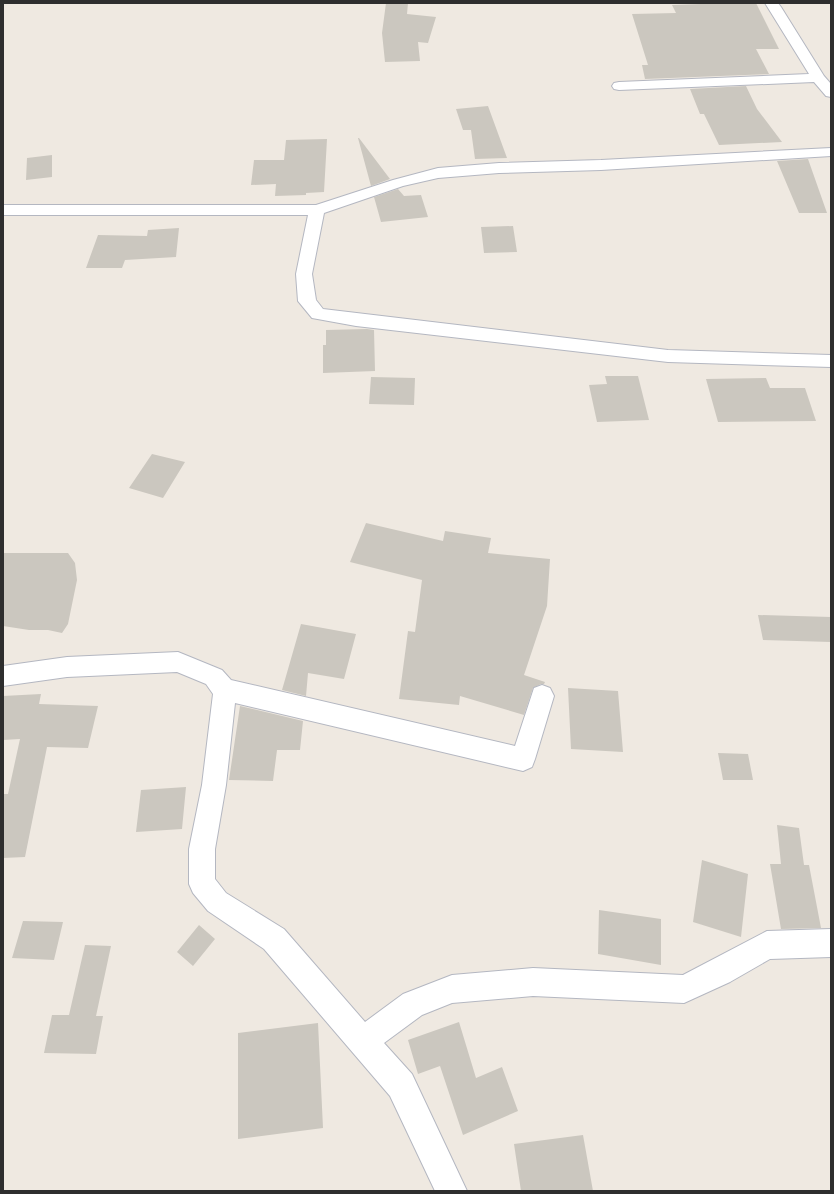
<svg xmlns="http://www.w3.org/2000/svg" width="834" height="1194" font-family="'Golos Text',sans-serif">
<style>
.building{fill:#cbc7bf}
.lines{fill:none;stroke-linecap:round;stroke-linejoin:round}
.minor-casing{stroke:#b4b7c1;stroke-width:2}
.minor{fill:#fff;fill-rule:evenodd}
</style>
<rect width="100%" height="100%" fill="#efe9e1"/>
<!-- building -->
<path class="building" d="M386 3H408L407 14 436 17 428 43 418 42 420 61 385 62 382 33Z
M729 3H756L779 49H756L769 74 645 79 642 65H648L632 14 676 13 672 5Z
M746 86 757 109 782 142 719 145 704 114H700L690 89Z
M488 106 507 158 475 159 471 130H463L456 109Z
M358 138H359L390 179 371 186Z
M327 139 324 192 306 193V195L275 196 276 184 251 185 254 160H284L286 140Z
M52 155V177L26 180 27 158Z
M808 159 827 213H799L777 161Z
M398 189 404 196 421 195 428 217 381 222 374 197Z
M513 226 517 252 484 253 481 227Z
M179 228 176 257 125 260 122 268H86L98 235 147 236 148 230Z
M367 329 374 330 375 371 323 373V345H326V330Z
M605 376H638L649 420 597 422 589 385 607 384Z
M371 377 415 378 414 405 369 404Z
M766 378 770 388H805L816 421 718 422 706 379Z
M152 454 185 462 163 498 129 488Z
M366 523 443 541 445 531 491 538 488 553 550 559 547 606 524 675 545 682 544 684H541L533 688 524 715 460 696 459 705 399 699 408 631 415 632 422 580 350 562Z
M3 553H68L75 563 77 580 68 624 62 633 48 630H29L3 626Z
M758 615 831 617V642L763 640Z
M301 624 356 634 344 679 308 673 306 696 282 690Z
M568 688 618 691 623 752 571 749Z
M41 694 39 704 98 706 88 748 47 747 25 857 3 858V794H8L20 739 3 740V696Z
M240 706 303 721 300 750H277L273 781 229 780Z
M718 753 748 754 753 780H723Z
M186 787 182 829 136 832 141 790Z
M777 825 799 828 804 865H809L821 928 781 929 770 864H781Z
M702 860 748 874 741 937 693 922Z
M599 910 661 919V965L598 954Z
M23 921 63 922 54 960 12 958Z
M199 925 215 939 193 966 177 952Z
M85 945 111 946 96 1016H103L96 1054 44 1053 52 1015H69Z
M459 1022 476 1078 502 1067 518 1111 463 1135 440 1066 418 1074 408 1040Z
M318 1023 323 1128 238 1139V1033Z
M583 1135 593 1191H521L514 1144Z"/>
<g class="lines">
<!-- minor casing -->
<g class="minor-casing">
<path id="minor" d="M765 3H778L781 7 824 76 831 84V97L826 96 814 82 619 90 614 89 612 86 614 83 619 82 809 74Z
M831 148V156L601 170 499 173 438 178 403 186 324 213 312 274 316 300 323 309 668 350 831 355V367L668 362 356 326 312 318 298 301 296 274 308 215H3V205H316L393 180 438 168 499 163 601 160Z
M178 652 222 670 231 680 515 746 534 688 542 685 550 688 554 696 535 759 532 767 523 771 235 703 226 785 215 849V879L226 893 284 929 365 1022 403 994 452 975 533 968 683 975 767 931 831 929V957L770 959 730 982 684 1003 533 996 452 1003 422 1015 384 1043 412 1074 467 1191H435L390 1096 264 949 208 911 193 893 189 884V849L202 785 213 694 206 684 177 672 67 677 3 686V666L67 657Z"/>
</g>
<!-- minor -->
<use href="#minor" class="minor"/>
</g>
<!-- border -->
<rect width="834" height="1194" fill="none" stroke="#2e2e2e" stroke-width="8"/>
</svg>
